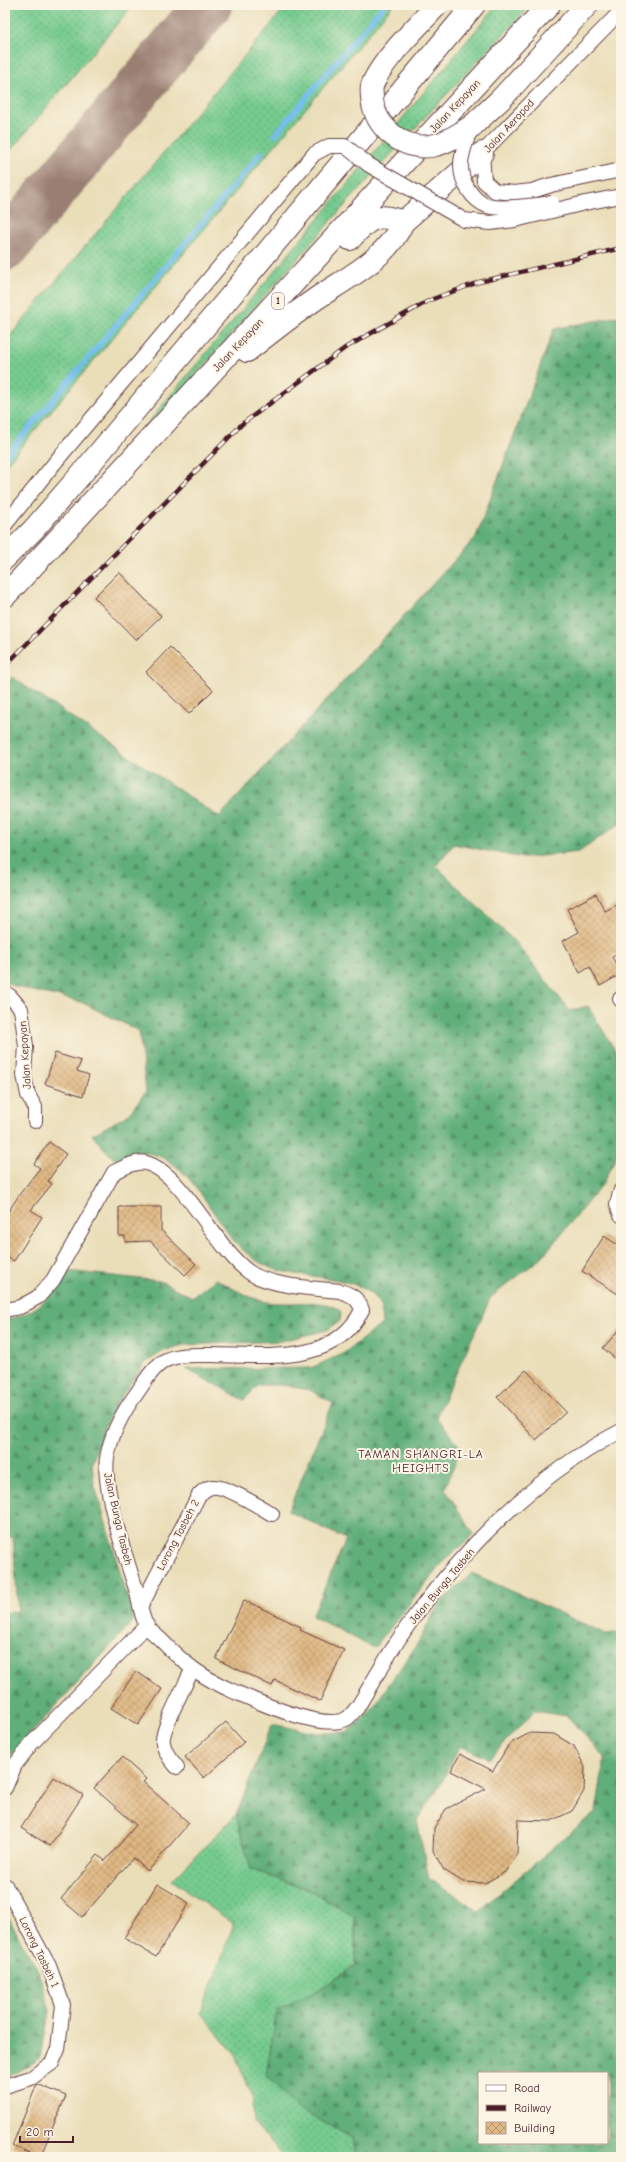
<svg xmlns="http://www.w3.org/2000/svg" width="626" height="2162" font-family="'Comic Neue',sans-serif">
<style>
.grass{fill:url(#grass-dots);stroke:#60755d}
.forest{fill:url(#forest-firs);stroke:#556752;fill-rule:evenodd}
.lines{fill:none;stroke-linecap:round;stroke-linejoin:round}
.stream{stroke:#75beee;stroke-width:5.5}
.taxiway{stroke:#9a7e72;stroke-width:48}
.building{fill:url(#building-cross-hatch)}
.street-casing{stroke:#623c40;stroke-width:16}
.highway-casing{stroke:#623c40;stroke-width:24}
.street{stroke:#fff;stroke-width:14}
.highway{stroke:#fff;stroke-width:22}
.rail-casing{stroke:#4a1f2b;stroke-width:4.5}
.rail{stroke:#fcf5e5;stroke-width:3;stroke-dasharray:9;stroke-linecap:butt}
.street-bridge-casing{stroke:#623c40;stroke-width:16;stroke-linecap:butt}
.highway-bridge-casing{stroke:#623c40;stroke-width:24;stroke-linecap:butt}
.street-bridge{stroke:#fff;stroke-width:14}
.highway-bridge{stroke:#fff;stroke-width:22}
.labels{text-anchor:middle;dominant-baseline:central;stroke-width:4;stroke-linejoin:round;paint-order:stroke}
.shield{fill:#fcf5e5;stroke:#7f5f63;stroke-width:1}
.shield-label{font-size:10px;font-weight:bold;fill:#4a1f2b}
.street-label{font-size:11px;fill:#4a1f2b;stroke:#fcf5e5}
.neighbourhood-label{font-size:12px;letter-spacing:1px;fill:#4a1f2b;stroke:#fcf5e5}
</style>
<defs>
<pattern id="grass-dots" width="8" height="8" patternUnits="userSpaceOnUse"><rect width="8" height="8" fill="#76cb8f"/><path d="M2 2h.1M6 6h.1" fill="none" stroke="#63a475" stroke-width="1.8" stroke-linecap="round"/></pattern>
<pattern id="forest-firs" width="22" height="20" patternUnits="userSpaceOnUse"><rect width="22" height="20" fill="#60af7a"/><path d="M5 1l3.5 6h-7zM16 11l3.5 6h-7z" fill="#518e64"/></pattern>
<pattern id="building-cross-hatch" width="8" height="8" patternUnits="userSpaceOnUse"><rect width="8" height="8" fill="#e0b883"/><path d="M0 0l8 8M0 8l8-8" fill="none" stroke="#b8956b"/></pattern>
</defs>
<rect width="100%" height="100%" fill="#fcf5e5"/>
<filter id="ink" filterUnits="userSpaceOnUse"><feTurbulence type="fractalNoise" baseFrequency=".025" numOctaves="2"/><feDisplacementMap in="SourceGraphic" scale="8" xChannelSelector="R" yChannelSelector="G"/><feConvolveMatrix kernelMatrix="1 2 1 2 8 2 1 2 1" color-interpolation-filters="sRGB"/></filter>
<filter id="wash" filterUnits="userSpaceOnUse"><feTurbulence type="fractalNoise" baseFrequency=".012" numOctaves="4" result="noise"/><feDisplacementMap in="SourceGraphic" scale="16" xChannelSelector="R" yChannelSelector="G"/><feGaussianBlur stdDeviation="0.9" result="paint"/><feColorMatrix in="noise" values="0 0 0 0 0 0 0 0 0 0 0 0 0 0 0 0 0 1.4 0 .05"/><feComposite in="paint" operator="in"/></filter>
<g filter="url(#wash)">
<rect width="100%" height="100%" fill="#eadeb9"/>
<!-- grass -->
<path class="grass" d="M5 5H133L5 157Z
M287 5H393L5 466V342Z
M497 5H532C397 143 270 289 144 435L140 436V432Z
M236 1815 251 1869 311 1891 355 1917V1966L320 1989 299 2110 353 2137 356 2157H285L254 2123 253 2097 234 2053 201 2013 234 1924 172 1880Z"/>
<!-- forest -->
<path class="forest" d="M621 316V825L619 824 579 852 523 858 454 844 436 866 515 942 570 1011 588 1006 621 1060V1146L602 1185 541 1258 491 1297 436 1417 461 1448 445 1489 474 1534 443 1562 374 1648 312 1616 346 1539 288 1511 333 1403 310 1390 281 1385H259L244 1400 186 1369 311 1368 344 1353 382 1324C381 1318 382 1308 379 1303 355 1267 290 1285 256 1260 246 1253 235 1244 228 1233 204 1202 183 1152 138 1152 131 1152 122 1157 115 1160L92 1135 129 1114 146 1091 139 1031 81 1002 17 987 5 982V687L12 677 219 817 476 537 554 329Z
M67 1271 160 1281 192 1297 216 1279C232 1288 248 1298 267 1302 287 1306 326 1296 341 1312L340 1321 327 1330 281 1341 183 1345 164 1351 145 1363 118 1401 104 1428 92 1463 94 1483 134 1620 5 1762V1613L18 1611 13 1537H5V1320C38 1313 50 1298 67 1271Z
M472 1573 606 1634 621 1632V2157H356L353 2137 299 2110 266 2075 277 2010 320 1989 355 1966V1917L311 1891 251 1869 236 1815 272 1724 316 1733 347 1732 371 1710 416 1646 439 1604ZM534 1711 567 1716 605 1757 596 1811 479 1911 429 1879 417 1820 441 1784 460 1746 489 1759ZM479 2073H607V2143H479Z
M5 1912 39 1973 50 2011 40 2058 18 2072 5 2076Z"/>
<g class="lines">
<!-- stream -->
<path class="stream" d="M275 135 384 5
M5 457 261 153"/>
<!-- taxiway -->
<path class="taxiway" d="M5 247 208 5"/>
</g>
<g id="blocks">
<!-- building -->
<path class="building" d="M119 572 161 616 136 640 94 597Z
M170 647 213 690 189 714 146 672Z
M596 894 605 911 621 903V952L612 957 621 974 600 986 590 967 580 973 563 941 579 932 567 909Z
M55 1053 81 1061 77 1071 89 1075 83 1096 45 1084Z
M49 1142 66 1154 48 1181 52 1184 31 1210 42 1217 14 1261 5 1256V1217L19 1195 40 1168 34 1164Z
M119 1207H161V1230L196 1264 185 1275 150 1241 125 1242V1236H119Z
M604 1236 621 1247V1296L582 1271Z
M621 1328V1364L603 1348Z
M526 1370 566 1412 536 1440 497 1397Z
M244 1600 301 1627 300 1630 344 1650 320 1701 275 1680 272 1686 216 1659Z
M136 1671 162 1689 138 1725 111 1708Z
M226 1722 244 1742 204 1778 185 1757Z
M530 1733 554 1734 574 1746 585 1767 584 1791 572 1811 551 1821 518 1820 517 1854 505 1872 485 1883 463 1882 444 1870 433 1851 434 1828 446 1809 486 1789 451 1771 460 1754 493 1771 509 1744Z
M122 1757 146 1779 143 1782 189 1823 148 1871 133 1858 82 1917 61 1899 98 1855 105 1861 136 1825 94 1788Z
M54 1777 83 1795 50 1846 21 1828Z
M157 1884 189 1903 156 1957 124 1938Z
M37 2084 66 2096 40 2157 12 2146Z"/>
</g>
</g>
<g filter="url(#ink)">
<use href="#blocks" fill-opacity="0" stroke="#623c40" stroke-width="1"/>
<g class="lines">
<!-- street casing -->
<g class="street-casing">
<path id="street" d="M621 11 482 153 484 181 495 191 514 193 532 191 551 185 621 170
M585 203 621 196
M5 525 57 460
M5 993 10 996 21 1009 26 1046 24 1075 28 1095 35 1107V1121
M620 999 621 1000
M621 1190 617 1204 621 1215
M5 1310 20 1307 38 1297 53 1280 114 1172C123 1168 136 1160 146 1163 182 1172 216 1249 249 1272 268 1286 316 1289 340 1291 352 1295 358 1298 362 1310 334 1367 263 1355 210 1355 196 1355 179 1354 166 1360 152 1367 143 1385 134 1397 121 1415 111 1435 107 1458 102 1488 126 1558 136 1589 139 1600 141 1615 146 1625 150 1631 157 1636 162 1641 185 1665 205 1679 235 1692 258 1702 323 1731 346 1719 350 1717 354 1711 357 1708 376 1677 394 1643 417 1613 471 1541 540 1473 621 1431
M141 1606 199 1495C203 1491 206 1488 212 1487 225 1485 260 1507 272 1514
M177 1767C171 1760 165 1753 163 1743 160 1731 186 1684 192 1670
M5 1788 15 1765 31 1744 147 1625
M5 1885 49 1966 63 2005 58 2049 52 2063 31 2078 5 2086"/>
</g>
<!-- highway casing -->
<g class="highway-casing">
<path id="highway" d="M472 126 501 99 587 5
M350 239C370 218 375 212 403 222
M247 351C271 332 295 313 320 296 351 276 388 257 403 222L482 153
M5 558 34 529 90 464 474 5
M5 596C188 400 367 201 549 5"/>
</g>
<!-- street -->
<use href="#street" class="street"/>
<!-- highway -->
<use href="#highway" class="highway"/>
<!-- rail casing -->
<g class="rail-casing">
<path id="rail" d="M5 666 242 424 345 348 430 300 479 282 621 248"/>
</g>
<!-- rail -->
<use href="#rail" class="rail"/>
<!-- street-bridge casing -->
<g class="street-bridge-casing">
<path id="street-bridge" d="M472 126C464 148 454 167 468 189 472 196 480 204 488 206 500 210 539 205 552 203
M57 460 314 154 329 146H345L369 165 464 220 490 223 515 220 585 203"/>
</g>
<!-- highway-bridge casing -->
<g class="highway-bridge-casing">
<path id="highway-bridge" d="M437 5C419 25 380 62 372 86 371 90 372 94 372 98 374 127 405 153 435 145 448 142 461 133 472 126"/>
</g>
<!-- street-bridge -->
<use href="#street-bridge" class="street-bridge"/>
<!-- highway-bridge -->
<use href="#highway-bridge" class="highway-bridge"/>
</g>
</g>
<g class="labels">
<!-- shield labels -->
<rect class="shield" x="272" y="293" width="12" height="16" rx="3"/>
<g class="shield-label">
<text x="278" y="301">1</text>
</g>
<!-- street labels -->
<g class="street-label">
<text transform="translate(455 106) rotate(-47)">Jalan Kepayan</text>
<text transform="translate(509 126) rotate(-47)">Jalan Aeropod</text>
<text transform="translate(238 345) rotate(-47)">Jalan Kepayan</text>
<text transform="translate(25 1055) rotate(-94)">Jalan Kepayan</text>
<text transform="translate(118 1519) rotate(77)">Jalan Bunga Tasbeh</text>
<text transform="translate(178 1535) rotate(-62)">Lorong Tasbeh 2</text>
<text transform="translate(442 1586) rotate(-50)">Jalan Bunga Tasbeh</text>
<text transform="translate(39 1952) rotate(64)">Lorong Tasbeh 1</text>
</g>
<!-- neighbourhood labels -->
<g class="neighbourhood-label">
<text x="421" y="1454">TAMAN SHANGRI-LA<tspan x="421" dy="14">HEIGHTS</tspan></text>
</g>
</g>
<!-- margin -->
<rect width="626" height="2162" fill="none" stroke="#fcf5e5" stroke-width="20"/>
<!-- legend -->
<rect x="478" y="2072" width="130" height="72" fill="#fcf5e5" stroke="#b59f9b"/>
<rect x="486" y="2085" width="20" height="6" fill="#ffffff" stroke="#b59f9b"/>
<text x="514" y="2092" font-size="12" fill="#4a1f2b">Road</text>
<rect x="486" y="2105" width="20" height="6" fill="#4a1f2b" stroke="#b59f9b"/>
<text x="514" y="2112" font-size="12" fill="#4a1f2b">Railway</text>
<rect x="486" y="2122" width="20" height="12" fill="url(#building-cross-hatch)" stroke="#b59f9b"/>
<text x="514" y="2132" font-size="12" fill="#4a1f2b">Building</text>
<!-- scale -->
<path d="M20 2136v6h53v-6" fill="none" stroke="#4a1f2b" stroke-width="2"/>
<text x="26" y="2136" font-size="12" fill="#4a1f2b" stroke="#fcf5e5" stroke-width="3" paint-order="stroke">20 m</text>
</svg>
